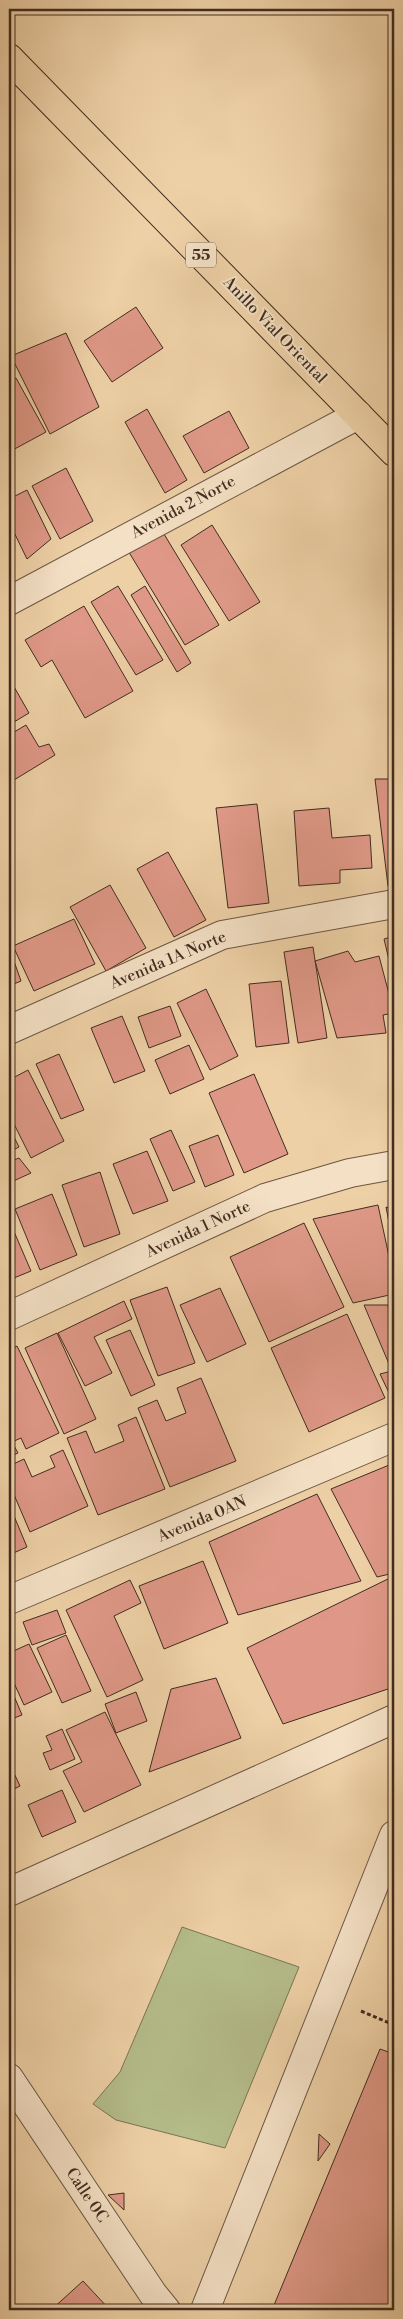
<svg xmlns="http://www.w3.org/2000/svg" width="403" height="2319" font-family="'Libre Bodoni',serif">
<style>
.green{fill:#b4bc8a;stroke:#7a7455}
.building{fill:#df9887;stroke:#412d20}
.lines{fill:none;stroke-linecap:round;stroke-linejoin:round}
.minor-casing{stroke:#6c5642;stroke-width:30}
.trunk-casing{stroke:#412d20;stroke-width:30}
.path{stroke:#412d20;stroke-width:3;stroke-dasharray:4 2.5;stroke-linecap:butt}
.minor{stroke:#f4e0c5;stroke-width:28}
.trunk{stroke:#eed0a6;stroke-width:28}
.labels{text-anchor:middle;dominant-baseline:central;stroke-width:4;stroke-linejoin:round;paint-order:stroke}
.shield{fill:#f4e0c5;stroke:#776352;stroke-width:1}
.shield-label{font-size:15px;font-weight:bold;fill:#412d20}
.street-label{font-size:16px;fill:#412d20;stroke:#f4e0c5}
</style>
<rect width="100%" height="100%" fill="#eed0a6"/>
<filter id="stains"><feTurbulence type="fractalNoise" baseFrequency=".004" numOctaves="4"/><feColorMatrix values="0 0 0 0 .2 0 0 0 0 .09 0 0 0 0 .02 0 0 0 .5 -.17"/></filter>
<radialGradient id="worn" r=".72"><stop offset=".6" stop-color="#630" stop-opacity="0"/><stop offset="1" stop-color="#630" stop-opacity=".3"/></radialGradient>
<!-- green -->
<path class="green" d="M182 1927 299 1967 225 2148 116 2120 93 2104 120 2072Z"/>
<!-- building -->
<path class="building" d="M136 307 163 348 112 382 84 341Z
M66 333 99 407 50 434 11 356Z
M16 378 46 432 9 452V382Z
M147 409 187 480 165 493 125 422Z
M229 411 249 448 204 473 183 436Z
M66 468 93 521 60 539 32 486Z
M27 490 51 539 27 559 9 522V499Z
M212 525 260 602 229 621 181 545Z
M161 529 219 625 185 645 127 549Z
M118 586 163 660 136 675 91 602Z
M145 586 191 663 177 672 131 595Z
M84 606 133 691 85 718 52 660 41 667 25 640Z
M9 678 29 713 9 725Z
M26 725 39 747 49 744 55 755 14 780 9 771V735Z
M375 779H394V884L388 886Z
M257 804 269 903 228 908 216 808Z
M329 808 332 838 370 835 372 868 340 870V883L299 886 294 811Z
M168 852 206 920 174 937 137 869Z
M110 885 146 948 106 971 70 907Z
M74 919 95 964 34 991 13 946Z
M394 936V981L384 939Z
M9 947 21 981 9 986Z
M313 947 327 1038 298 1043 284 952Z
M348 951 355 962 379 956 394 1013 383 1015 386 1033 337 1038 315 961Z
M281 981 289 1043 256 1047 249 984Z
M206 989 238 1056 210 1070 177 1003Z
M170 1006 181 1036 149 1048 138 1017Z
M122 1016 145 1071 114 1083 91 1028Z
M189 1045 204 1079 170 1094 155 1060Z
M59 1054 84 1110 61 1119 36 1064Z
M28 1070 64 1141 31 1158 9 1114V1080Z
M254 1074 288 1154 244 1173 209 1093Z
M9 1127 19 1147 9 1152Z
M171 1130 195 1182 173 1191 150 1139Z
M218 1135 234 1175 205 1187 189 1146Z
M147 1151 168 1201 133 1214 113 1164Z
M19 1158 31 1173 9 1183V1162Z
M100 1172 120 1234 84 1247 62 1185Z
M52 1194 77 1255 40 1270 15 1209Z
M378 1205 394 1280V1294L353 1303 313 1219Z
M386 1207 394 1210V1248Z
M9 1220 31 1271 9 1280Z
M304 1223 344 1307 269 1342 230 1257Z
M167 1287 195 1363 158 1376 130 1300Z
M220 1288 246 1344 207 1362 180 1305Z
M124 1301 132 1319 94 1337 112 1373 85 1386 58 1333Z
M364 1305H388L390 1319 394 1318V1394L390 1395 380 1374 392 1371Z
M347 1314 385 1398 309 1432 271 1348Z
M130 1330 155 1385 131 1396 106 1340Z
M57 1333 96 1419 64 1434 25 1348Z
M17 1346 59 1433 26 1449 21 1438 12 1442 18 1453 9 1457V1350Z
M201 1378 236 1461 170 1487 138 1408 157 1400 166 1421 186 1413 177 1388Z
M136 1417 165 1489 98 1515 67 1438 86 1431 95 1453 124 1441 118 1425Z
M63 1450 88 1506 30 1532 9 1483V1466L24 1459 32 1477 55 1467 50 1456Z
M394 1463V1573L377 1577 331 1489Z
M317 1494 361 1581 238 1615 209 1542Z
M9 1504 27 1547 9 1555Z
M203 1561 228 1623 164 1649 139 1586Z
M394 1576V1687L283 1724 247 1648Z
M130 1580 141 1603 114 1616 143 1680 107 1697 66 1610Z
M57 1610 66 1633 32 1645 23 1622Z
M66 1635 91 1691 62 1703 37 1648Z
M29 1644 52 1692 24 1705 9 1672V1653Z
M216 1678 241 1738 149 1772 171 1689Z
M9 1684 22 1715 9 1720Z
M136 1692 147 1721 116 1733 105 1704Z
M105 1712 141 1785 84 1812 63 1771 82 1762 66 1730Z
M62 1729 75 1759 50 1770 43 1753 52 1750 46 1736Z
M13 1771 20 1786 10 1791 15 1800 9 1803V1773Z
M62 1790 76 1822 42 1837 28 1805Z
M380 2049 394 2054V2310H272Z
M319 2134 330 2144 318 2161Z
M124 2193V2210L108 2195Z
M83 2281 110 2310H51Z"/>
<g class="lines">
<!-- minor casing -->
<g class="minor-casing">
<path id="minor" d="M9 601 358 415
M9 1030 222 935 394 904
M9 1316 265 1198 350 1173 394 1165
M9 1600 394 1437
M9 1892 394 1719
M9 2078 153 2294 166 2310
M205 2310 394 1835"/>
</g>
<!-- trunk casing -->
<g class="trunk-casing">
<path id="trunk" d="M9 58 394 452"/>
</g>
<!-- path -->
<path class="path" d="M361 2011 394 2025"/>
<!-- minor -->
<use href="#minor" class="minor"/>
<!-- trunk -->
<use href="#trunk" class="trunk"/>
</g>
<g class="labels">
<!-- shield labels -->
<rect class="shield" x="186" y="242.5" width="30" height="25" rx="4"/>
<g class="shield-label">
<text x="201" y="255">55</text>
</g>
<!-- street labels -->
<g class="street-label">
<text transform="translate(275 330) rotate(46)">Anillo Vial Oriental</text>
<text transform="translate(183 507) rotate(-28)">Avenida 2 Norte</text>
<text transform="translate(168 960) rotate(-23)">Avenida 1A Norte</text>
<text transform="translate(198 1229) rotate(-25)">Avenida 1 Norte</text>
<text transform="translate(202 1519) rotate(-23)">Avenida 0AN</text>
<text transform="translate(87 2195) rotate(56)">Calle 0C</text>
</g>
</g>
<!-- margin -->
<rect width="403" height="2319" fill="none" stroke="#eed0a6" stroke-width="30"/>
<rect x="10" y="10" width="383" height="2299" fill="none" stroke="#412d20" stroke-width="2.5"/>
<rect x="15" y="15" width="373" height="2289" fill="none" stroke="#412d20"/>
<rect width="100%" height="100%" filter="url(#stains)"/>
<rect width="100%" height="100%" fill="url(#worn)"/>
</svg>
